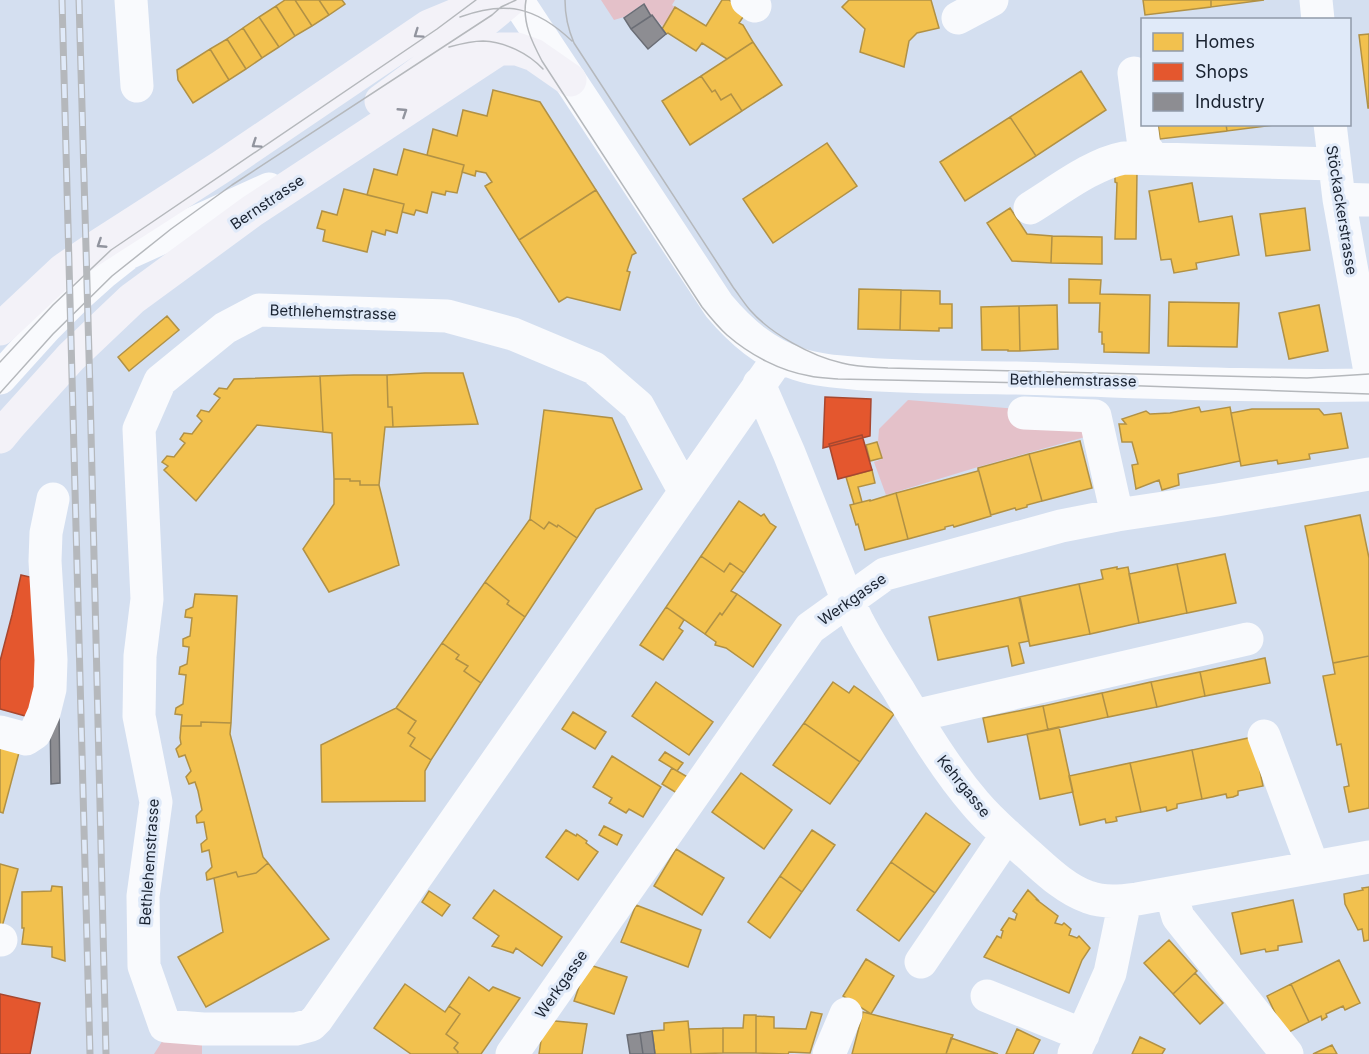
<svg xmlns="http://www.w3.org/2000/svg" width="1369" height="1054" font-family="Inter,sans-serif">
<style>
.green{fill:#e4c1c9}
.homes{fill:#f2c14e;stroke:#b19145;stroke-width:1.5}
.shops{fill:#e4572e;stroke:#a7472f;stroke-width:1.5}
.industry{fill:#8d8d92;stroke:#6a6d75;stroke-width:1.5}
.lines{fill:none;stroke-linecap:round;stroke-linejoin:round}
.minor{stroke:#f9fafd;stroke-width:33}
.major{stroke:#f3f2f8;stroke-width:33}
.tram{stroke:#b5b8bc;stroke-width:1.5}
.rail-casing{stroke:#b5b8bc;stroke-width:7}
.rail{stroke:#e0eaf9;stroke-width:4.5;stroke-dasharray:14;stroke-linecap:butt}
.oneway{stroke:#91949e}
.labels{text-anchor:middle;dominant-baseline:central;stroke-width:6;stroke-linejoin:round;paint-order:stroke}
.street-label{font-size:15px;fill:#192230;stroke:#e0eaf9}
</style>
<rect width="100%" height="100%" fill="#d4dff0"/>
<!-- green -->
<path class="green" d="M601 0H675L672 5 675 7 663 27 652 15H651L643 4 624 17 614 20Z
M908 400 1018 409 1082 423 1085 437 978 467 886 495 874 462 882 459 878 442 879 429Z
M163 1040 202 1045V1054H154Z"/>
<!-- homes -->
<path class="homes" d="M285 0H295L312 26 295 36 276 6Z
M295 0H319L329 15 312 26Z
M319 0H342L345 4 329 15Z
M722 0H729L747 11 739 23 743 25 753 42 727 59 702 43 696 51 668 33 666 34 662 29 675 7 706 26Z
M849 0H931L939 28 917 33 909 41 904 67 860 52 865 29 842 7Z
M1143 0H1211V7L1145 15Z
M1211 0H1264L1211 7Z
M276 6 295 36 279 47 259 17Z
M259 17 279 47 262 58 243 28Z
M243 28 262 58 246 69 227 39Z
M1369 34V108H1368L1359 35Z
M227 39 246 69 229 80 210 49Z
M753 42 782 85 742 111 731 94 721 100 715 90 712 92 701 76Z
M210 49 229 80 193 103 178 80 177 70Z
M1081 71 1106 110 1036 156 1010 117Z
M701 76 712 92 715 90 721 100 731 94 742 111 690 145 662 101Z
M493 90 540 102 596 190 519 240 485 186 492 182 486 173 476 171 475 176 462 172 464 165 427 155 433 129 457 136 463 110 487 116Z
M1010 117 1036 156 965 201 940 162Z
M1158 124H1226L1227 131 1160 139Z
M1226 124H1281L1227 131Z
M827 143 857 186 773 243 743 199Z
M404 149 464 165 457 193 446 191 445 195 432 192 427 213 416 210 414 215 402 212 404 204 367 195 374 169 397 175Z
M1115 171 1137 172 1136 239H1115L1117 183 1115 182Z
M1192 183 1199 222 1232 216 1239 255 1196 263 1197 269 1174 273 1171 259 1161 260 1149 191Z
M344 189 404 204 397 233 386 230 385 235 372 231 367 252 323 241 325 230 317 228 322 211 337 215Z
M596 190 636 253 632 255 627 271 630 272 620 310 567 297 559 302 519 240Z
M1010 208 1027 234 1052 236 1051 263 1012 261 987 223Z
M1305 208 1310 250 1266 256 1260 214Z
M1052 236 1102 237V264L1051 263Z
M1069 279 1101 280 1100 294 1150 295 1149 353 1104 352V344H1102V332H1099L1100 303H1069Z
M859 289 901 290 900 330 858 329Z
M901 290 940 291V304H952V328H939V331L900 330Z
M1169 302 1239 303 1237 347 1168 346Z
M1057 305 1058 349 1020 351 1019 306Z
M1319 305 1328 351 1289 359 1279 313Z
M1019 306 1020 351H1008V350H982L981 307Z
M167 316 179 330 129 371 118 357Z
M425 373H463L478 424 393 427 392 407H388L387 375Z
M354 375H387L388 407H392L393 427H385L379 485H360V481H350V479H334L332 433 323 432 320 376Z
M320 376 323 432 257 425 196 501 164 470 168 466 162 462 167 456 174 457 185 443 180 439 184 433 192 434 202 421 197 416 201 410 209 412 220 398 214 394 219 388 227 389 234 379Z
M1199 407 1201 412 1230 407 1240 461 1178 474 1179 485 1162 490 1159 480 1136 489 1132 465 1138 464 1132 442H1122L1119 424H1126L1122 419 1146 411 1150 414 1170 413Z
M1252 409H1319L1324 415 1341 413 1348 448 1309 454 1310 459 1278 464 1277 460 1241 466 1231 413Z
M544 410 612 418 642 489 596 509 577 538 558 525 557 527 549 522 544 529 530 519Z
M1080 441 1092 488 1042 501 1029 454Z
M877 442 882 458 870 461 866 445Z
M1029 454 1042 501 1027 505V507L1016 510 1015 508 991 515 978 468Z
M978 468 991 516 954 527 953 525 945 527V529L908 539 896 493 978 471Z
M872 470 875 483 858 487 862 502 854 504 846 477Z
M334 479H350V481H360V485H379L399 565 329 592 303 549 334 504Z
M896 493 908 539 865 550 858 524 856 525 850 505 870 500V501Z
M739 501 761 516 764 514 770 523 776 527 744 573 730 563 724 572 701 556Z
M1360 515 1369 558V656L1333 663 1305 526Z
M530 519 544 529 549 522 557 527 558 525 577 538 525 617 507 604 509 601 485 582Z
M1225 554 1236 603 1187 613 1177 564Z
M701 556 724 572 730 563 744 573 731 591 737 594 722 615 720 613 705 634 666 607Z
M1177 564 1187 613 1139 623 1129 574Z
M1117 567V569L1128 567 1139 623 1090 634 1079 584 1103 579 1101 570Z
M485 582 509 601 507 604 525 617 481 683 464 671 468 666 456 659 459 655 442 643Z
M1079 584 1090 634 1030 646 1019 597Z
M195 594 237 596 231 723 201 722V726H181L182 715 175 714 176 708 183 704 186 675 179 674 180 667 187 664 189 647 183 646V639L190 636 192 618 185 617 186 610 193 607Z
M737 594 781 625 753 667 726 648 715 645 716 642 705 634 720 613 722 615Z
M1020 597 1029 641 1019 643 1024 663 1012 666 1008 646 938 660 929 617Z
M666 607 684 620 679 628 683 631 663 660 640 645Z
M442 643 459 655 456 659 468 666 464 671 481 683 431 760 410 746 415 738 408 733 416 721 396 708Z
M1369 656V808L1349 812 1344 787 1349 786 1341 744 1337 745 1323 676 1335 674 1333 663Z
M1265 658 1270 683 1205 696 1200 672Z
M1200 672 1205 696 1157 707 1151 682Z
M656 682 713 722 689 755 632 716Z
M833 682 849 693 854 686 894 714 860 762 804 723Z
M1151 682 1157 707 1108 717 1102 693Z
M1102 693 1108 717 1048 730 1043 706Z
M1043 706 1048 730 988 742 983 718Z
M396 708 416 721 408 733 415 738 410 746 431 760 425 771V801L322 802 321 745Z
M573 712 606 732 595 749 562 729Z
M201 722 231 723 230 734 263 857 268 863 256 873 238 877 236 872 207 880 206 873 212 867 209 850 202 852 201 844 207 839 204 822 197 823 196 816 202 810 198 791 195 782 189 784 186 777 191 771 185 755 179 757 176 749 181 744 180 738 181 726H201Z
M804 723 860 762 830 804 773 765Z
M1059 727 1073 792 1040 799 1027 734Z
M1253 737 1263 786 1238 791V795L1233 797 1227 798 1226 794 1202 799 1192 750Z
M0 739 21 745 3 813 0 812Z
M1192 750 1202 799 1177 804V808L1167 811 1166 807 1141 812 1130 763Z
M665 752 683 763 677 771 659 760Z
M612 756 661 787 643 817 629 809 626 813 609 803 612 798 593 787Z
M1130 763 1141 812 1116 817 1117 821 1112 822 1106 823 1105 819 1080 825 1069 776Z
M672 768 691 779 680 795 662 784Z
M741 773 792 810 764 849 712 812Z
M926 813 970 844 935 893 891 862Z
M604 826 622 835 617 845 599 835Z
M566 830 576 836 577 834 587 841 586 843 598 852 578 880 546 857Z
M812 830 835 845 802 892 780 876Z
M676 849 724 878 702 915 654 886Z
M891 862 935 893 899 941 857 910Z
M268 863 329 939 206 1007 178 957 223 932 214 878 236 872 238 877 256 873Z
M0 864 18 869 2 927 0 926Z
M780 876 802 892 770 938 748 922Z
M52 886 62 887 65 961 52 957V947L22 944 24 928H22V892L51 891Z
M1369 887V940L1364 941 1362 929 1358 930 1345 904 1344 894 1363 890 1362 888Z
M494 890 562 937 542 966 516 948 513 953 492 946 499 936 473 918Z
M1028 890 1038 900H1037L1058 916 1055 923 1062 925 1064 923 1071 929 1069 935 1077 938 1079 936 1090 948 1082 960 1069 993 984 957 997 936 1001 938 1003 931 1001 930 1009 918 1015 920 1017 914 1013 911Z
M429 891 450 905 442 916 422 902Z
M1293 900 1302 942 1278 946V950L1266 952 1265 949 1241 954 1232 913Z
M636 905 701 930 688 967 621 942Z
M1169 940 1197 971 1173 994 1144 963Z
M866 959 894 976 871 1014 843 996Z
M1339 960 1360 1003 1345 1010 1343 1006 1326 1014 1327 1017 1322 1020 1321 1016 1309 1022 1291 984Z
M587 964 627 977 614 1014 574 1001Z
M1195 973 1223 1003 1200 1024 1173 994Z
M469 977 489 991 493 987 520 998 481 1054H457L458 1052 454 1048 458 1043 446 1034 460 1014 449 1006Z
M405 984 445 1012 449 1006 460 1014 446 1034 458 1043 454 1048 458 1052 457 1054H411L374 1028Z
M1291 984 1309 1022 1285 1034 1267 996Z
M811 1012 822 1014 810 1053 789 1052 788 1054 756 1053V1016L774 1017V1028L806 1029Z
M863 1012 953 1035 946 1054H852Z
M744 1015H756V1053H723V1028H743Z
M544 1020 587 1024 582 1054H539Z
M688 1021 691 1054H655L652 1031 664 1030V1023Z
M723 1028V1053L691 1054 689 1029Z
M1017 1029 1040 1040 1033 1054H1006Z
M1140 1037 1165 1049 1162 1054H1132Z
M951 1038 998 1054H946Z
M1332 1045 1337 1054H1313Z"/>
<!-- shops -->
<path class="shops" d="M825 397 871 399 870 436 823 448Z
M862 435 872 470 838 479 829 444Z
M21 575 39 579 41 667 29 717 0 709V661L12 615Z
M0 994 40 1003 30 1054H0Z"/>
<!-- industry -->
<path class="industry" d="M644 4 651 16 631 29 624 18Z
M652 15 666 34 648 49 631 29Z
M50 714H59L60 783 51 784Z
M652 1031 655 1054H643L640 1033Z
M640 1033 643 1054H630L627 1035Z"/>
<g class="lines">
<!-- minor -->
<path class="minor" d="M131 0 137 86
M517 0 719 306C741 332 765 353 798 364 819 371 842 372 865 374 915 378 965 377 1015 378 1133 381 1251 387 1369 385
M747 0 755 6
M1316 0 1318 20
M958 18 992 0
M1134 73 1144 146 1154 159
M1330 124 1339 199 1369 366
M1339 199 1369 200
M1030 208C1058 191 1092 164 1124 158L1334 164
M0 378 47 326 75 298 104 272 128 253 269 189
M759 384 789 453 848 601 858 622C870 645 884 667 898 689 922 729 945 768 975 803 991 822 1010 838 1028 854 1046 870 1065 889 1088 897 1104 903 1121 901 1137 899L1369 857
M1024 413 1095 416 1117 515
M685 492 638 406 594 368 513 334 447 316 259 310 225 328 160 381 139 429 147 599 140 656 139 716 156 802 143 896 144 966 165 1026 203 1029H296L311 1025 317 1019 779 357
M914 716 1247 639
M0 732 26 739 35 733 44 713 50 689 51 660 45 561 46 533 53 499
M1264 736 1313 867
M1171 893 1178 917 1287 1054
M0 940H1
M921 962 1007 835
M987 996 1083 1035
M512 1054 810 628 885 574 1061 526 1117 515 1217 500 1369 474
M829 1054 846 1014
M1074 1054 1110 973 1125 901"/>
<!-- major -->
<path class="major" d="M381 101 442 56 510 0
M0 329 63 270 98 246 221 167 429 26 470 9 497 2
M0 437 9 426 71 357 132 299 252 211 499 49H517L534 55 570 80"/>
<!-- tram -->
<path class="tram" d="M526 0C522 22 532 42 542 61L702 307C710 317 718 327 727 335 750 355 780 371 810 376 819 378 829 378 838 379L1086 384 1369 394
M565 0C565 16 568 29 574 43L733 287C739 295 744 303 750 310 771 334 811 356 842 363 857 367 873 367 888 368L1307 378 1369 374
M460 17C506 0 536 7 572 41
M449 47C460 44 472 41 483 41 505 42 528 53 543 69
M0 362 53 305 111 250 437 29 476 0
M0 393 53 334 112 276 171 229 232 185 492 15 501 7 516 0"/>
<!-- rail casing -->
<g class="rail-casing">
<path id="rail" d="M62 0 90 1054
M79 0 90 390 106 1054"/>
</g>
<!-- rail -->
<use href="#rail" class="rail"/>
</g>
<!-- one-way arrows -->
<defs><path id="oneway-chevron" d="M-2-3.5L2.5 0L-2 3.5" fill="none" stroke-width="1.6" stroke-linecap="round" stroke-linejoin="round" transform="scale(1.5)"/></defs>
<g class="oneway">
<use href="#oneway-chevron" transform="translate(418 34) rotate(145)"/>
<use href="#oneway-chevron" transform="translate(403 112) rotate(-33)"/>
<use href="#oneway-chevron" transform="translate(256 144) rotate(146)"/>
<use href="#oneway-chevron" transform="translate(101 244) rotate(147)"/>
</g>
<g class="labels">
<!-- street labels -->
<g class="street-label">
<text transform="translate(267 202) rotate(-34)">Bernstrasse</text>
<text transform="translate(1342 210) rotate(81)">Stöckackerstrasse</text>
<text transform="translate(333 312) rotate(2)">Bethlehemstrasse</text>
<text transform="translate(1073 380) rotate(1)">Bethlehemstrasse</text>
<text transform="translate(852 599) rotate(-35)">Werkgasse</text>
<text transform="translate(964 786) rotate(51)">Kehrgasse</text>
<text transform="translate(149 862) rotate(-86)">Bethlehemstrasse</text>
<text transform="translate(561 984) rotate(-55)">Werkgasse</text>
</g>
</g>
<!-- legend -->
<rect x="1141" y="18" width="210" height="108" fill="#e0eaf9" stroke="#909aa9" stroke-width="1.5"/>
<rect x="1153" y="33" width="30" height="18" fill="#f2c14e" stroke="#909aa9" stroke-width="1.5"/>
<text x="1195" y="48" font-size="18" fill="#192230">Homes</text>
<rect x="1153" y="63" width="30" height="18" fill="#e4572e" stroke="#909aa9" stroke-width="1.5"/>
<text x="1195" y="78" font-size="18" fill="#192230">Shops</text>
<rect x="1153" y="93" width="30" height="18" fill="#8d8d92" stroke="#909aa9" stroke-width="1.5"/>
<text x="1195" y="108" font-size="18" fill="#192230">Industry</text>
</svg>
